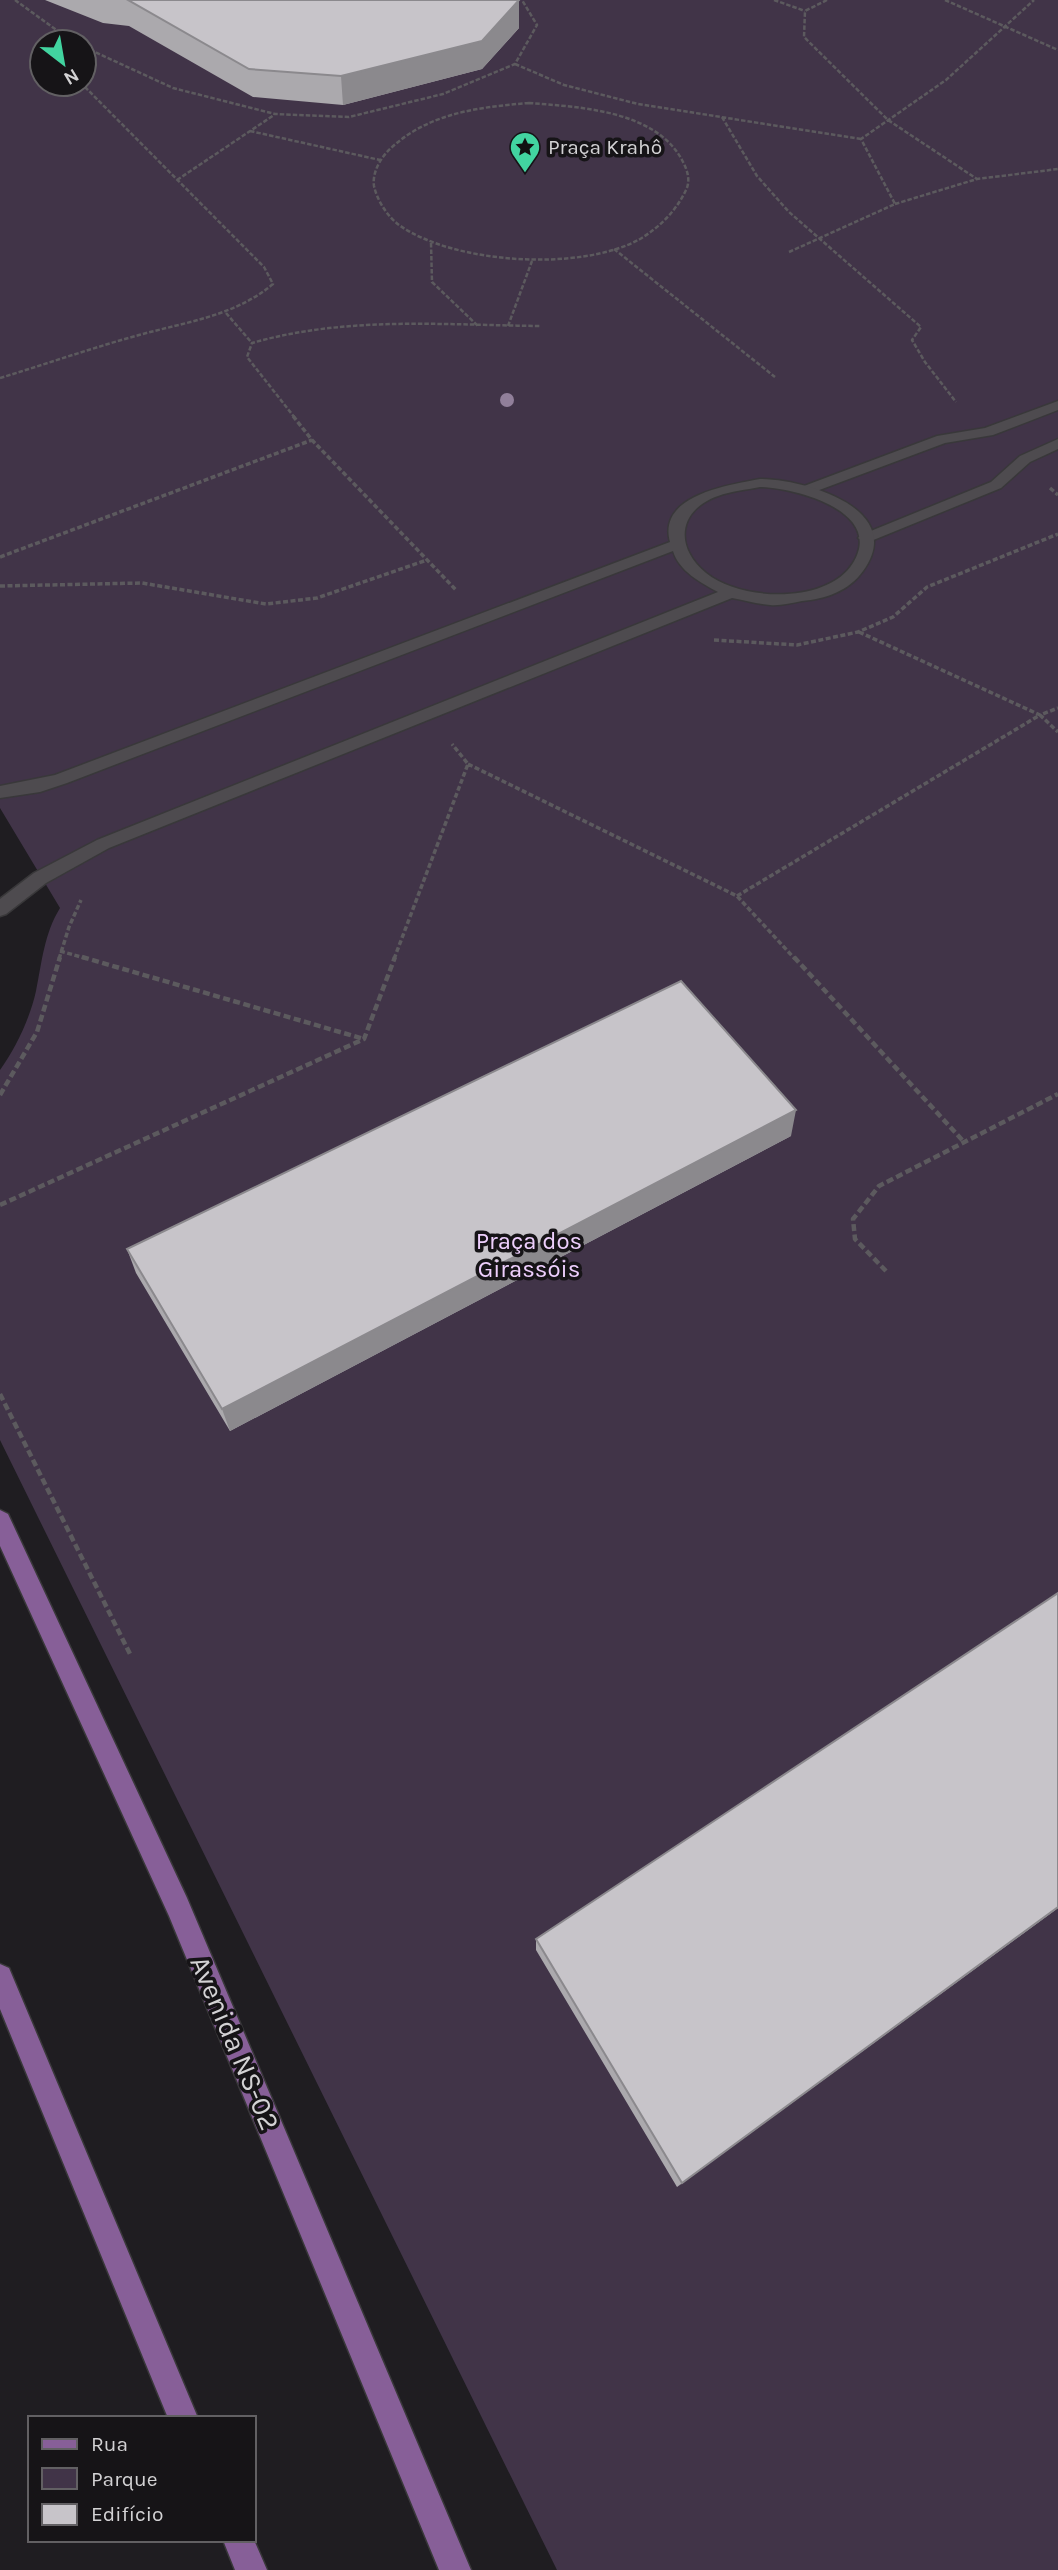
<svg xmlns="http://www.w3.org/2000/svg" width="1058" height="2570" font-family="Karla,sans-serif">
<style>
.green{fill:#413448;fill-rule:evenodd}
.lines{fill:none;stroke-linecap:round;stroke-linejoin:round}
.service-casing{stroke:#39383a;stroke-width:3}
.minor-casing{stroke:#39383a;stroke-width:3}
.primary-casing{stroke:#39383a;stroke-width:3}
.path-far2{stroke:#5c5a5e;stroke-width:2.5;stroke-dasharray:4.5 2;stroke-linecap:butt}
.path-far1{stroke:#5c5a5e;stroke-width:3.5;stroke-dasharray:5 2.5;stroke-linecap:butt}
.path{stroke:#5c5a5e;stroke-width:4.5;stroke-dasharray:7 3.5;stroke-linecap:butt}
.service{fill:#4e4b4f;fill-rule:evenodd}
.minor{fill:#4e4b4f;fill-rule:evenodd}
.primary{fill:#875f98;fill-rule:evenodd}
.tree{fill:#917f9a}
.wall{fill:#aba9ad}
.shaded-wall{fill:#8b898d}
.building{fill:#c7c4c9;stroke:#8b898d;stroke-width:2}
.labels{text-anchor:middle;dominant-baseline:central;stroke-width:7;stroke-linejoin:round;paint-order:stroke}
.far-poi-label{font-size:21px;fill:#d3d2d4;stroke:#161417;text-anchor:start}
.park-label{font-size:24px;fill:#eecffd;stroke:#161417}
.near-street-label{font-size:28px;fill:#d3d2d4;stroke:#161417}
</style>
<rect width="100%" height="100%" fill="#1f1d21"/>
<!-- green -->
<path class="green" d="M0 0H1058V2570H557L0 1440V1070C16 1048 30 1018 36 991 42 962 44 934 60 908L0 808ZM42 42H84V84H42Z"/>
<g class="lines">
<!-- service casing -->
<g class="service-casing">
<path id="service" d="M1058 401V410L993 435 945 443 814 492H804L802 489 804 486 937 436 985 428Z
M1058 439V449L1030 462 1001 488 871 541 866 543 858 538 861 535 991 482 1020 456Z"/>
</g>
<!-- minor casing -->
<g class="minor-casing">
<path id="minor" d="M760 479C804 479 908 509 863 571 849 591 825 599 802 601 791 603 780 606 770 605 757 604 744 600 732 598L109 848 46 883 6 914 0 916V899L34 873 97 840 718 592C701 583 679 571 673 551L67 783 40 792 0 798V786L55 775 670 542C657 495 729 485 760 479ZM760 487C795 488 885 511 853 563 827 605 740 601 706 573 674 547 678 510 718 496 731 491 746 490 760 487Z"/>
</g>
<!-- primary casing -->
<g class="primary-casing">
<path id="primary" d="M0 1510 8 1514 187 1898 471 2570H439L169 1916 0 1546Z
M0 1964 9 1968 198 2418H168L0 2009Z
M223 2540H254L267 2570H235Z"/>
</g>
<!-- path-far2 -->
<path class="path-far2" d="M15 0 73 42
M774 0 805 11
M827 0 805 11 804 37 888 120 977 179
M945 0 1058 50
M84 47 173 88 275 114 349 117 443 94 515 64 537 25 522 0
M515 64 564 85 638 104 861 139
M529 103C579 107 655 110 682 160 687 169 691 180 686 190 676 211 660 227 640 239 581 272 454 264 399 225 387 216 377 200 374 186 372 172 381 157 391 148 429 113 479 107 529 103Z
M722 117 757 176 789 212 921 327 912 340 925 362 956 402
M250 131 380 160
M177 180 274 115
M895 204 977 179 1058 169
M431 243 432 282 478 326
M614 249 775 377
M789 252 895 204 861 139 946 80 1034 0
M226 313 252 343
M508 326 532 261
M0 378C46 364 92 348 139 335 186 322 235 316 273 284L264 267 82 84
M295 418 247 357 252 343C346 316 443 325 540 326"/>
<!-- path-far1 -->
<path class="path-far1" d="M293 416 312 440 456 590
M1050 488 1058 495
M0 557 312 440
M0 586 142 583 266 604 317 598 427 560
M859 632 1040 715 1058 708
M714 640 797 645 858 632 893 617 927 587 1058 534
M468 764 737 896 795 959
M737 896 1040 715 1058 732
M60 951 88 959
M59 959 69 927 81 900
M394 959 468 764 452 744"/>
<!-- path -->
<path class="path" d="M82 957 364 1039
M794 957 964 1142
M0 1095 37 1032 60 957
M0 1205 364 1039 395 957
M886 1271 855 1239 853 1219 879 1186 1058 1094
M0 1394 130 1654"/>
<!-- service -->
<use href="#service" class="service"/>
<!-- minor -->
<use href="#minor" class="minor"/>
<!-- primary -->
<use href="#primary" class="primary"/>
</g>
<!-- trees -->
<circle class="tree" cx="507" cy="400" r="7"/>
<!-- wall -->
<path class="wall" d="M45 0H519V28L482 69 343 105 253 97 129 26 103 23Z
M791 1136 230 1431 136 1273 127 1249Z
M1058 1593V1908L677 2187 536 1950V1939Z"/>
<!-- shaded-wall -->
<path class="shaded-wall" d="M519 0V28L482 69 343 105 341 76Z
M796 1110 791 1136 230 1431 222 1409Z
M1058 1907V1908L677 2187 682 2183Z"/>
<!-- building -->
<path class="building" d="M128 0H519L482 41 341 76 249 69Z
M681 981 796 1110 222 1409 127 1249Z
M1058 1593V1907L682 2183 536 1939Z"/>
<!-- icons -->
<defs>
<g id="sight-pin" transform="scale(1.575)"><path d="M0 17L-7.5 6A9.5 9.5 0 1 1 7.5 6Z" fill="#42d4a0" stroke="#161417"/><path d="M0-6L1.8-2.2L6-1.7L2.9 1.2L3.7 5.4L0 3.3L-3.7 5.4L-2.9 1.2L-6-1.7L-1.8-2.2Z" fill="#111"/></g>
</defs>
<g fill-rule="evenodd">
<use href="#sight-pin" x="525" y="147"/>
</g>
<g class="labels">
<!-- far-poi labels -->
<g class="far-poi-label">
<text x="548" y="147">Praça Krahô</text>
</g>
<!-- park labels -->
<g class="park-label">
<text x="529" y="1241">Praça dos<tspan x="529" dy="28">Girassóis</tspan></text>
</g>
<!-- near-street labels -->
<g class="near-street-label">
<text transform="translate(235 2043) rotate(67)">Avenida NS-02</text>
</g>
</g>
<!-- legend -->
<rect x="28" y="2416" width="228" height="126" fill="#161417" stroke="#626063" stroke-width="2"/>
<rect x="42" y="2439" width="35" height="10" fill="#875f98" stroke="#626063" stroke-width="2"/>
<text x="91" y="2451" font-size="21" fill="#d3d2d4">Rua</text>
<rect x="42" y="2468" width="35" height="21" fill="#413448" stroke="#626063" stroke-width="2"/>
<text x="91" y="2486" font-size="21" fill="#d3d2d4">Parque</text>
<rect x="42" y="2504" width="35" height="21" fill="#c7c4c9" stroke="#626063" stroke-width="2"/>
<text x="91" y="2521" font-size="21" fill="#d3d2d4">Edifício</text>
<!-- north arrow -->
<g transform="translate(63 63) rotate(149)"><circle r="33" fill="#161417" stroke="#626063" stroke-width="2"/>
<path d="M0-5L12 26L0 18L-12 26Z" fill="#42d4a0"/>
<text y="-10" font-size="19" font-weight="bold" text-anchor="middle" fill="#d3d2d4">N</text>
</g>
</svg>
